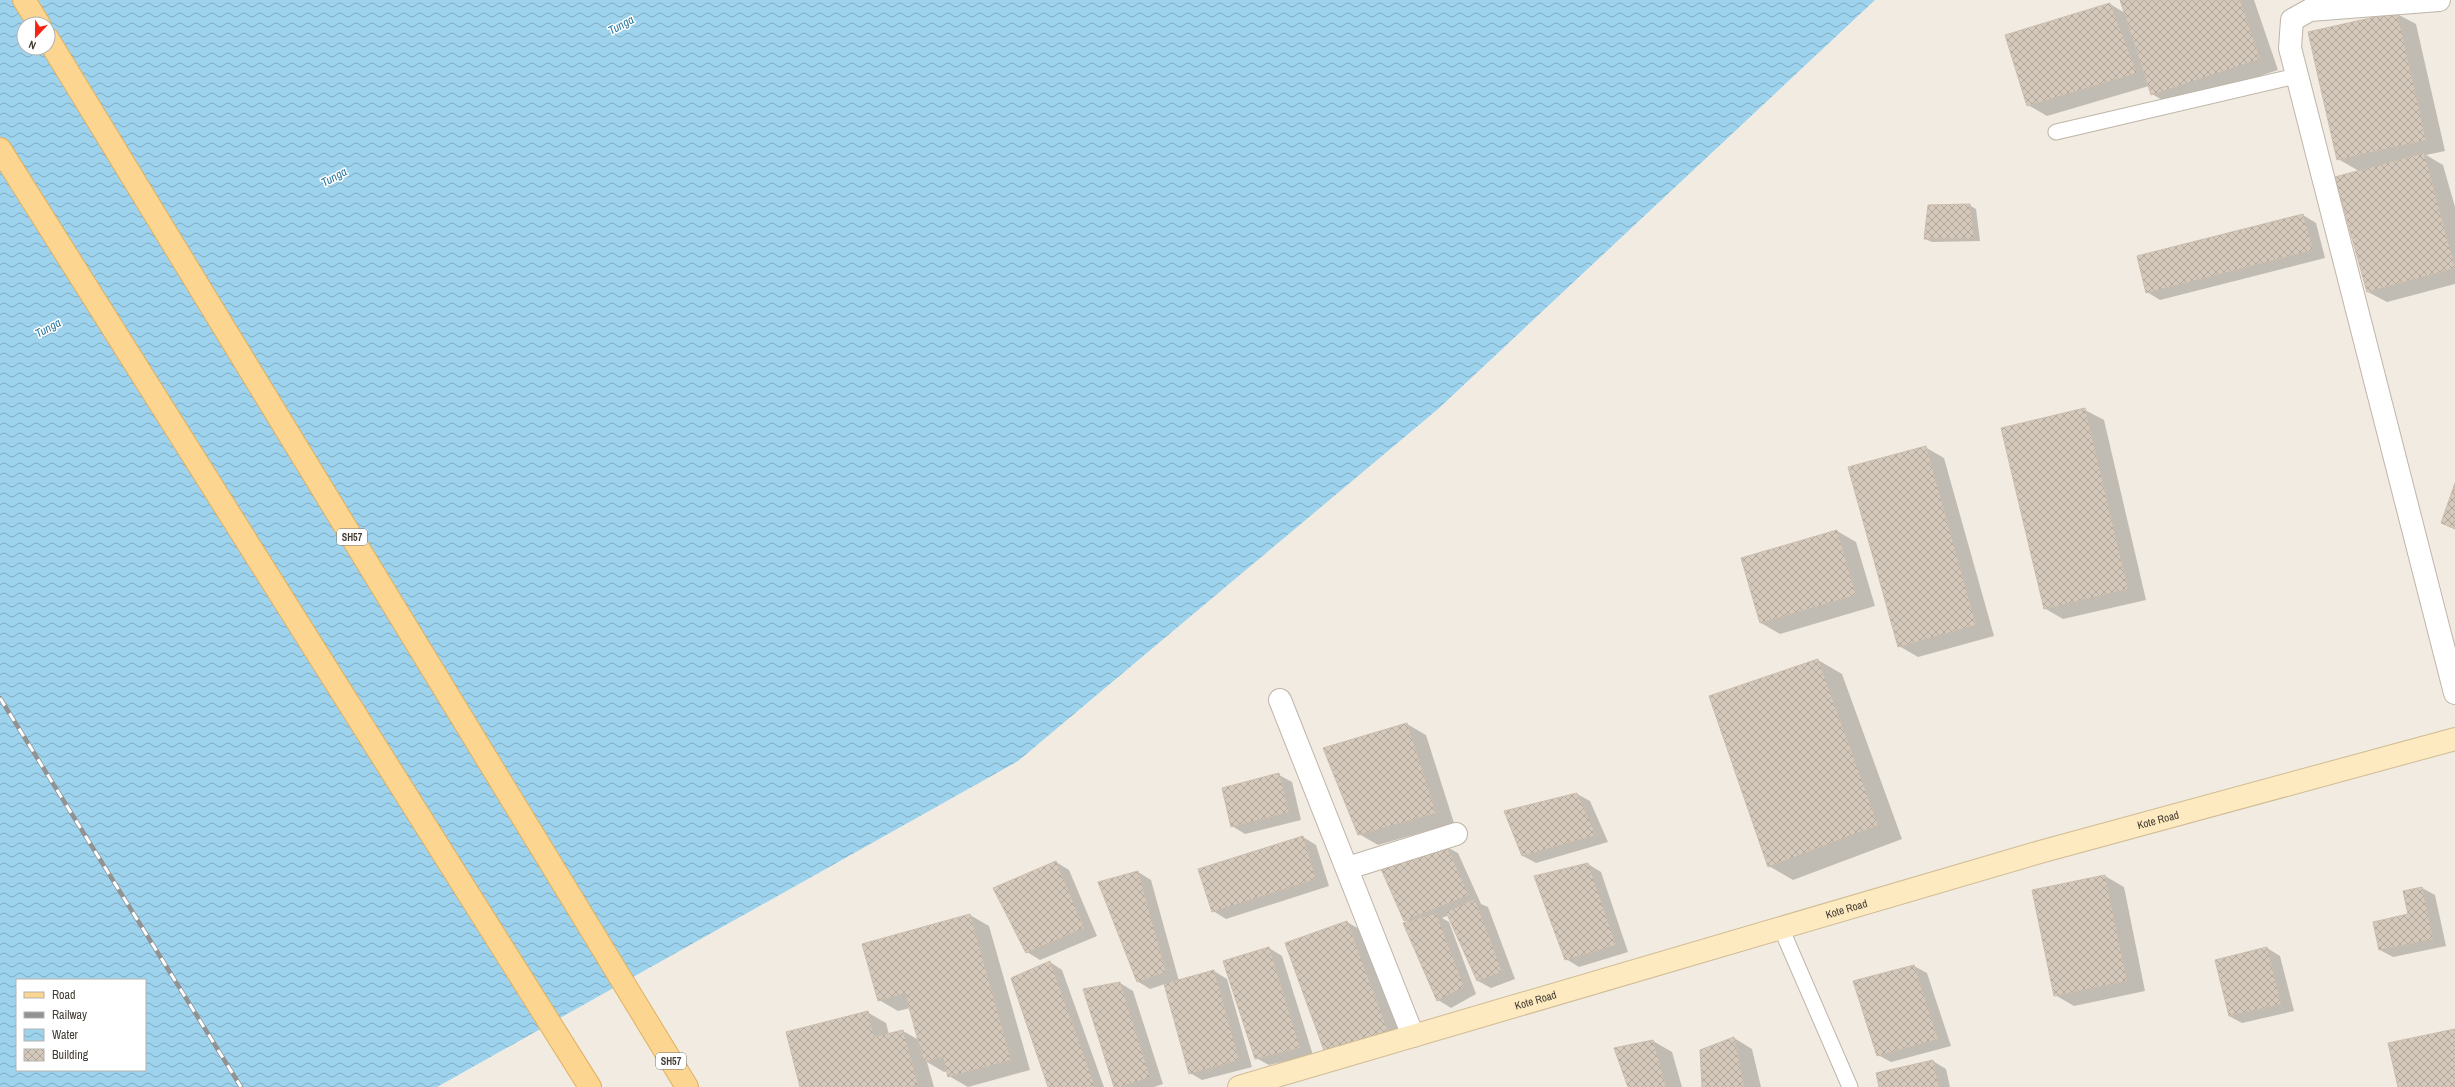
<svg xmlns="http://www.w3.org/2000/svg" width="2455" height="1087" font-family="'Archivo Narrow',sans-serif">
<style>
.water{fill:url(#water-waves);fill-rule:evenodd}
.shadow{fill:#0003}
.building{fill:url(#building-cross-hatch);stroke:#ccbdac}
.lines{fill:none;stroke-linecap:round;stroke-linejoin:round}
.lane-casing{stroke:#bfb5a8;stroke-width:17}
.street-casing{stroke:#bfb5a8;stroke-width:24}
.secondary-casing{stroke:#d0bb93;stroke-width:24}
.primary-casing{stroke:#e0b061;stroke-width:24}
.lane{stroke:#fff;stroke-width:15}
.street{stroke:#fff;stroke-width:22}
.secondary{stroke:#fdeac0;stroke-width:22}
.primary{stroke:#fcd590;stroke-width:22}
.rail-casing{stroke:#929292;stroke-width:4.5}
.rail{stroke:#fff;stroke-width:3;stroke-dasharray:9;stroke-linecap:butt}
.labels{text-anchor:middle;dominant-baseline:central;stroke-width:3;stroke-linejoin:round;paint-order:stroke}
.shield{fill:#fff;stroke:#7b7670;stroke-width:1}
.shield-label{font-size:10px;font-weight:bold;fill:#423b33}
.street-label{font-size:11px;fill:#423b33;stroke:#fff}
.water-label{font-size:12px;font-style:italic;fill:#2e7aa2;stroke:#fff}
</style>
<defs>
<pattern id="water-waves" width="16" height="10" patternUnits="userSpaceOnUse"><rect width="16" height="10" fill="#9ed3ee"/><path d="M0 5q4-4 8 0t8 0" fill="none" stroke="#82acc1"/></pattern>
<pattern id="building-cross-hatch" width="8" height="8" patternUnits="userSpaceOnUse"><rect width="8" height="8" fill="#d5c9bb"/><path d="M0 0l8 8M0 8l8-8" fill="none" stroke="#aea499"/></pattern>
</defs>
<rect width="100%" height="100%" fill="#f1ebe2"/>
<!-- water -->
<path class="water" d="M0 0H1875L1438 409 1018 761 437 1087H0ZM24 24H48V48H24ZM17 980H145V1070H17Z"/>
<!-- shadow -->
<path class="shadow" d="M2121 0H2254L2278 70 2171 105 2152 94 2149 86 2047 116 2028 105 2110 4 2125 13Z
M2397 14 2416 24 2445 151 2426 155 2443 165 2455 207V284L2387 302 2368 292 2359 171 2338 159Z
M1969 205 1976 209 1980 241 1932 242 1925 239Z
M2303 215 2316 223 2325 258 2160 300 2147 292Z
M2085 410 2104 420 2146 600 2063 619 2044 608Z
M1925 447 1944 458 1994 636 1918 657 1899 646Z
M1837 531 1856 542 1875 606 1780 634 1761 623Z
M1818 660 1842 674 1902 839 1793 880 1769 866Z
M1407 724 1426 735 1454 823 1378 845 1359 834Z
M1279 775 1292 782 1301 820 1245 834 1232 826Z
M1577 794 1590 801 1608 842 1536 863 1523 856 1505 812Z
M1303 837 1316 845 1329 886 1226 919 1213 911Z
M1445 846 1458 853 1481 904 1488 907 1515 979 1491 988 1478 981 1449 915 1442 918 1449 922 1476 994 1451 1008 1438 1000 1409 922 1405 920Z
M1056 862 1069 870 1097 936 1040 960 1027 952Z
M1588 864 1601 872 1628 952 1579 967 1566 959Z
M1138 872 1151 880 1179 981 1214 971 1227 979 1252 1067 1202 1080 1190 1073 1165 984 1150 989 1137 981Z
M2105 876 2124 887 2145 991 2074 1006 2055 995Z
M2422 888 2435 895 2446 946 2393 957 2380 950 2409 915Z
M970 915 989 926 1030 1070 968 1087 949 1076 948 1071 944 1072 927 1062 934 1087H801L867 1012 886 1023 889 1034 903 1031 919 1040 910 1008 898 1011 879 1000Z
M1347 922 1366 933 1407 1045 1346 1067Z
M1269 948 1282 956 1313 1055 1269 1065 1256 1058Z
M2267 948 2280 956 2294 1011 2242 1023 2229 1016Z
M1050 962 1062 970 1104 1087H1049Z
M1914 966 1927 973 1951 1046 1891 1062 1878 1055Z
M1120 983 1133 991 1163 1084 1154 1087H1115Z
M1734 1038 1752 1049 1761 1087H1703Z
M1653 1041 1672 1052 1682 1087H1629Z
M1933 1061 1946 1069 1950 1087H1880Z"/>
<!-- building -->
<path class="building" d="M2120 0H2240L2260 59 2151 95Z
M2110 3 2137 73 2027 106 2005 35Z
M2397 12 2426 140 2337 160 2308 32Z
M2424 153 2455 268 2367 292 2335 177Z
M1970 204 1974 238 1924 239 1928 205Z
M2303 214 2313 250 2146 293 2137 256Z
M2085 408 2128 589 2044 609 2001 428Z
M1926 446 1976 625 1898 647 1848 467Z
M2455 483V529L2441 523Z
M1837 530 1856 595 1760 623 1741 558Z
M1818 659 1878 825 1768 867 1709 696Z
M1407 723 1436 813 1358 835 1323 748Z
M1279 773 1289 812 1231 827 1222 788Z
M1577 793 1596 835 1522 856 1504 811Z
M1303 836 1316 879 1212 912 1198 869Z
M1446 845 1469 895 1404 921 1378 862Z
M1056 861 1084 928 1026 953 993 888Z
M1588 863 1616 945 1565 960 1534 876Z
M1138 871 1166 972 1137 982 1098 882Z
M2105 875 2127 981 2054 996 2032 890Z
M2422 887 2433 939 2379 950 2373 922 2408 914 2403 891Z
M1475 899 1502 972 1477 981 1446 912Z
M1436 913 1464 987 1437 1001 1403 923Z
M970 914 1011 1060 948 1077 943 1057 924 1062 905 993 878 1001 862 944Z
M1347 921 1389 1034 1326 1056 1285 943Z
M1269 947 1300 1048 1255 1059 1223 961Z
M2267 947 2281 1004 2229 1016 2215 960Z
M1050 961 1095 1087H1048L1011 978Z
M1914 965 1938 1039 1877 1056 1853 981Z
M1214 970 1239 1060 1189 1074 1164 984Z
M1120 982 1150 1077 1121 1087H1114L1083 989Z
M868 1011 874 1037 903 1030 918 1085 910 1087H800L786 1032Z
M2455 1029V1087H2398L2388 1043Z
M1734 1037 1744 1087H1702L1700 1050Z
M1653 1040 1666 1087H1628L1614 1048Z
M1933 1060 1939 1087H1879L1876 1073Z"/>
<g class="lines">
<!-- lane casing -->
<g class="lane-casing">
<path id="lane" d="M2056 132 2296 76
M1781 928 1850 1087"/>
</g>
<!-- street casing -->
<g class="street-casing">
<path id="street" d="M2439 0 2310 10 2292 20 2290 48 2455 693
M1280 700 1413 1036
M1348 868 1456 834"/>
</g>
<!-- secondary casing -->
<g class="secondary-casing">
<g id="secondary">
<path id="s1" d="M1239 1087 2040 852 2455 739"/>
</g>
</g>
<!-- primary casing -->
<g class="primary-casing">
<path id="primary" d="M24 0 39 24
M48 39 687 1087
M0 149 590 1087"/>
</g>
<!-- lane -->
<use href="#lane" class="lane"/>
<!-- street -->
<use href="#street" class="street"/>
<!-- secondary -->
<use href="#secondary" class="secondary"/>
<!-- primary -->
<use href="#primary" class="primary"/>
<!-- rail casing -->
<g class="rail-casing">
<path id="rail" d="M0 698 241 1087"/>
</g>
<!-- rail -->
<use href="#rail" class="rail"/>
</g>
<g class="labels">
<!-- shield labels -->
<g class="shield">
<rect x="337" y="529" width="30" height="16" rx="3"/>
<rect x="656" y="1053" width="30" height="16" rx="3"/>
</g>
<g class="shield-label">
<text x="352" y="537">SH57</text>
<text x="671" y="1061">SH57</text>
</g>
<!-- street labels -->
<g class="street-label">
<text stroke="none"><textPath href="#s1" startOffset="957">Kote Road</textPath></text>
<text stroke="none"><textPath href="#s1" startOffset="633">Kote Road</textPath></text>
<text stroke="none"><textPath href="#s1" startOffset="309">Kote Road</textPath></text>
</g>
<!-- water labels -->
<g class="water-label">
<text transform="translate(621 25) rotate(-28)">Tunga</text>
<text transform="translate(334 177) rotate(-28)">Tunga</text>
<text transform="translate(48 328) rotate(-28)">Tunga</text>
</g>
</g>
<!-- legend -->
<rect x="16" y="979" width="130" height="92" fill="#ffffff" stroke="#b3b1ad"/>
<rect x="24" y="992" width="20" height="6" fill="#fcd590" stroke="#b3b1ad"/>
<text x="52" y="999" font-size="12" fill="#423b33">Road</text>
<rect x="24" y="1012" width="20" height="6" fill="#929292" stroke="#b3b1ad"/>
<text x="52" y="1019" font-size="12" fill="#423b33">Railway</text>
<rect x="24" y="1029" width="20" height="12" fill="url(#water-waves)" stroke="#b3b1ad"/>
<text x="52" y="1039" font-size="12" fill="#423b33">Water</text>
<rect x="24" y="1049" width="20" height="12" fill="url(#building-cross-hatch)" stroke="#b3b1ad"/>
<text x="52" y="1059" font-size="12" fill="#423b33">Building</text>
<!-- north arrow -->
<g transform="translate(36 36) rotate(202)"><circle r="19" fill="#ffffff" stroke="#b3b1ad"/>
<path d="M0-3L7 15L0 10L-7 15Z" fill="#f52515"/>
<text y="-6" font-size="11" font-weight="bold" text-anchor="middle" fill="#423b33">N</text>
</g>
</svg>
